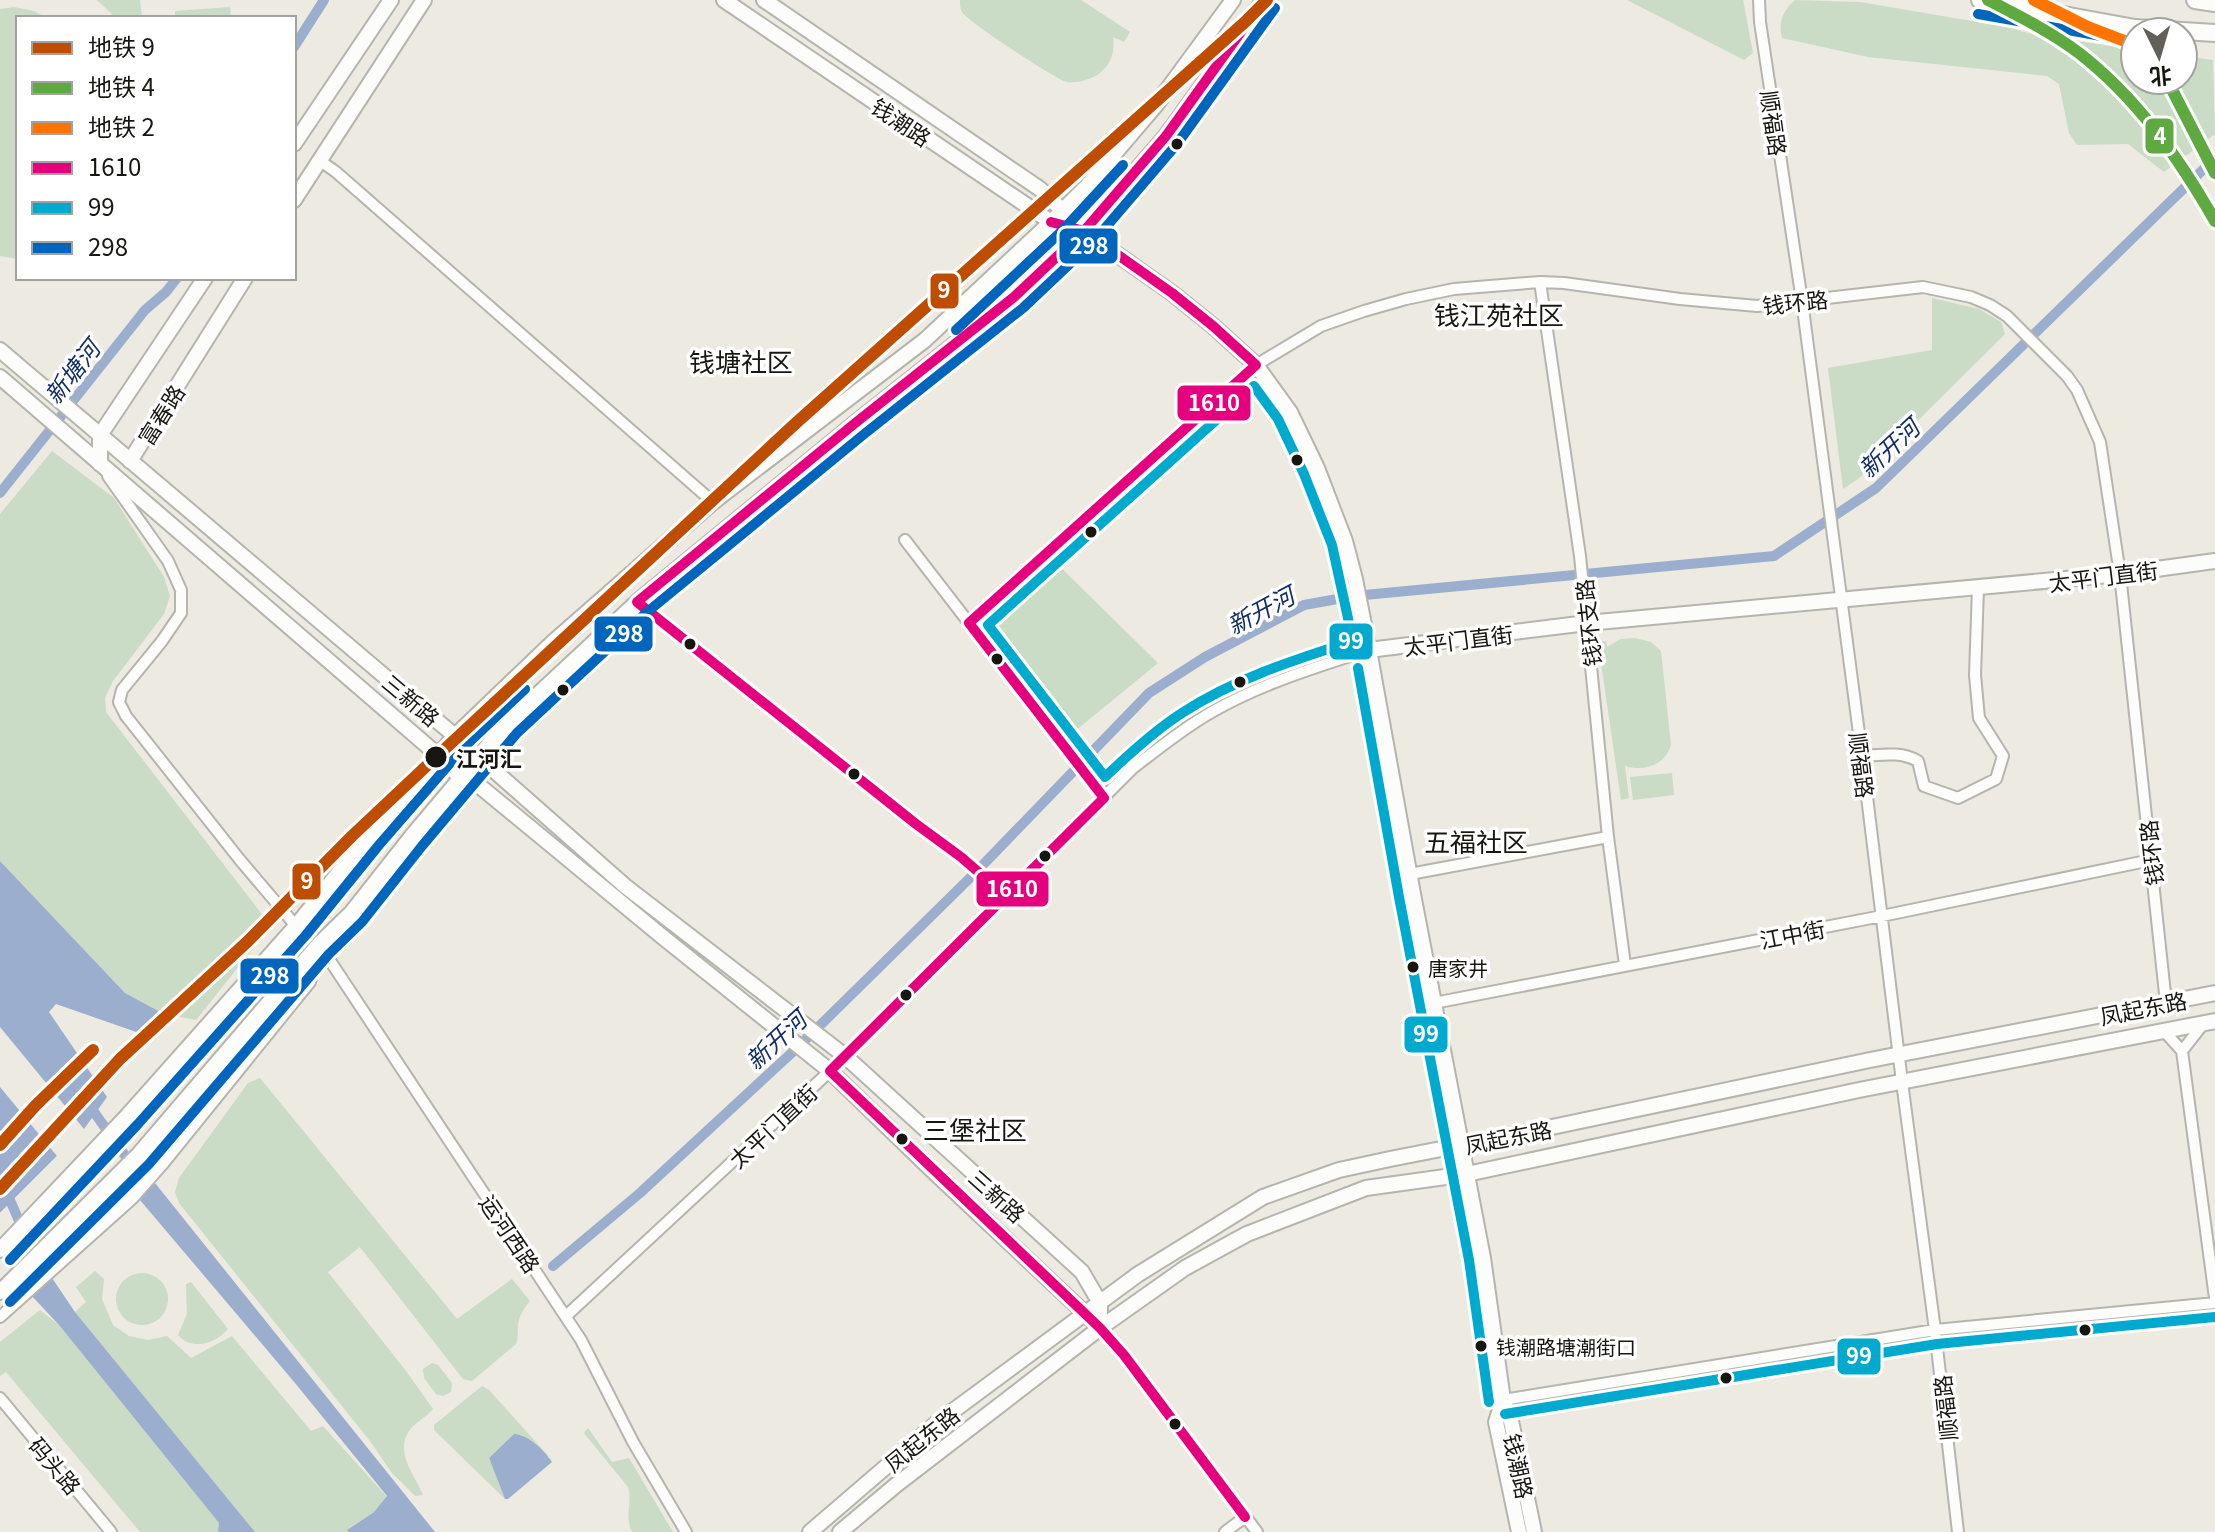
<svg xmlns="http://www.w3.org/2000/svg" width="2215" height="1532" font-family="Georgia,'Noto Sans SC',serif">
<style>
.green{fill:#cadbc6}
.water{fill:#9caecd}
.pier{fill:#eceae1}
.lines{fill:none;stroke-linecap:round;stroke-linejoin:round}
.canal{stroke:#9caecd;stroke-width:10}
.street-casing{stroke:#b5b4ad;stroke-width:14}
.secondary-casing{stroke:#b5b4ad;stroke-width:18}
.primary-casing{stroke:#b5b4ad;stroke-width:20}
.street{stroke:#fcfcfa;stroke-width:10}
.secondary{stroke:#fcfcfa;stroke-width:14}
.primary{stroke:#fcfcfa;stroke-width:16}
.bus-1-casing{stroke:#fff;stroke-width:16}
.bus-2-casing{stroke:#fff;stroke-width:16}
.bus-3-casing{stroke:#fff;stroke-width:16}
.bus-1{stroke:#e5007d;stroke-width:10}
.bus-2{stroke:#00a9ce;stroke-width:10}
.bus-3{stroke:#0065bd;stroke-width:10}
.metro-1-casing{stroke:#fff;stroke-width:18}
.metro-2-casing{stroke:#fff;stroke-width:18}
.metro-3-casing{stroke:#fff;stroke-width:18}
.metro-1{stroke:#be4d00;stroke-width:12}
.metro-2{stroke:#5ea940;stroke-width:12}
.metro-3{stroke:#ff7300;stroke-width:12}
.bus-dot{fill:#171610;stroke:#fff;stroke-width:3}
.labels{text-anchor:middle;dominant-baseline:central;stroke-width:7;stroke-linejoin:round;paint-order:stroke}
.bus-label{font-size:20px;fill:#171610;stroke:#fff;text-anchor:start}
.street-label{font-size:22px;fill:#171610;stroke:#fff}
.stop-label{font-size:22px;font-weight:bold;fill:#171610;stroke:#fff;text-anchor:start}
.water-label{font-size:24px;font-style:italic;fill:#122d69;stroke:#fff}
.quarter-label{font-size:26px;fill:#171610;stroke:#fff}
.line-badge{stroke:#fff;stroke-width:3}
.badge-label{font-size:22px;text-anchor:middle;font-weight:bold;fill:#fff}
</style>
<rect width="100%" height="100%" fill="#eceae1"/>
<!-- green -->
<path class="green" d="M97 0H140L142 18H116Z
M960 0H1081L1130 32 1124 42 1113 37C1117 62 1101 79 1076 82 1070 82 1068 83 1064 81 1050 75 968 22 962 12 960 9 960 4 960 0Z
M1627 0H1743L1753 53 1744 60Z
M1795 0 1860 2 2007 27 2038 36 2135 49V80H2183V56L2213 60 2215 134 2164 172 2128 144 2077 145 2069 133 2059 84 2047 76 1868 57 1782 38C1778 23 1783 10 1795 0Z
M14 7 34 11 47 18H18V259L0 256V9Z
M230 7 231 18H175V11Z
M1932 298 1979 309 2001 322 2005 334 1862 476 1843 489 1828 368 1932 350Z
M52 451 114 498 164 577 170 596 164 614 113 681 105 698 106 712 271 926 196 1020 164 1014 125 993 0 861V514Z
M1053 560 1158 663 1069 736 989 632 985 620Z
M1635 638 1651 642 1661 651 1671 745C1665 765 1644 772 1625 766L1629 798 1621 800 1598 642 1606 641 1607 647 1621 639Z
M1672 773 1674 795 1633 800 1630 777Z
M260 1078 457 1319 512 1279 530 1301C524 1308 520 1314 518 1324 517 1332 519 1337 516 1344L472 1381 463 1379 360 1247 328 1272 406 1371 433 1409C427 1416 418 1421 412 1427 392 1451 414 1473 423 1495L415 1496 392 1473 370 1441 179 1203 175 1192 179 1178 248 1083Z
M95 1271 104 1279 102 1299 113 1325 129 1336 148 1340 167 1336 191 1358 232 1336 311 1431 323 1426 387 1497 374 1512 348 1529 349 1532H255L75 1312 86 1302 76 1287Z
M116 1299a26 26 0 1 1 52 0a26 26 0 1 1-52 0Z
M191 1282 228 1329C215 1344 192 1351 178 1335L187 1314 186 1284Z
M40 1310 59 1325 219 1523 218 1532H140L6 1372 0 1376V1342Z
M432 1363 438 1365 452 1383 451 1392 443 1396 436 1394 424 1378 423 1369Z
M482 1386 489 1390 552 1460 537 1446 514 1434 489 1458 505 1499 434 1430V1425Z
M588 1428 612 1462 629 1458 673 1532H632C624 1517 633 1502 628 1487L584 1433Z"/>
<!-- water -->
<path class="water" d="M0 861 125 993 164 1014 142 1034 56 1004 49 1012 107 1097 84 1129 0 1027Z
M0 1087 57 1156 0 1213Z
M155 1183 435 1532H349L347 1530 374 1512 387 1496 295 1383 140 1200Z
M52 1278 75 1312 255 1532H218L219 1523 59 1325 30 1294Z
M514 1434C529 1435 544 1450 552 1462L508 1499H505L489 1458Z"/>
<!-- pier -->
<path class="pier" d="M60 1153V1159L0 1217V1213Z"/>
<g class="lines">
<!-- canal -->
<path class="canal" d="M294 47 324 0
M0 493 145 310 166 292 177 278
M89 1105 149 1189
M0 1177 46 1283
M553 1266 640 1193 798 1047 976 872 1149 693 1205 657 1304 605 1354 596 1774 556 1876 488 2215 158"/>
<!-- street casing -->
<g class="street-casing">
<path id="street" d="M1759 0 1760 22 1802 301 1862 756 1902 1082 1935 1330 1958 1532
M319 160 336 172 713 502
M1540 282 1580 556 1608 837 1625 965
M108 476 168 561 181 590V613L162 641 122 690 119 702 126 716 240 860 296 926
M905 540 1104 798
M637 602 916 824 961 857 1005 895
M969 623 1256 365 1321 326 1364 311 1406 299 1454 289 1540 282 1564 283 1680 299 1757 306 1923 287 1971 297 1990 305 2007 316 2067 376 2077 390 2100 442 2120 574 2166 1003
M1862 756C1882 755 1900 751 1918 761L1924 786 1958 798 1996 779 2003 756 1979 718 1975 675 1978 588
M1410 874 1608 837
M319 944 581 1340 633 1442 686 1532
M1434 1003 1882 916 2151 860
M2164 1031 2182 1051 2215 1298
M2182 1051 2204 1023
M566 1316 830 1071 1133 768C1151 754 1169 740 1188 727 1241 690 1309 669 1369 650
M0 1317 133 1198 162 1165 310 982 319 946
M1100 1328 1124 1355 1257 1532
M0 1398 111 1532
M1503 1400 1935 1330 2215 1303
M1225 1532 1245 1517"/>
</g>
<!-- secondary casing -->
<g class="secondary-casing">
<path id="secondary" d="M724 0 1051 222 1057 224
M764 0 1040 189 1084 231 1172 293 1213 326 1256 365 1290 412 1317 468 1345 541 1355 579 1369 650 1413 894 1483 1258 1503 1400 1510 1416 1534 1532
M294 144 391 0
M294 200 424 0
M0 350 455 736 625 886 845 1056 1082 1272 1100 1303V1328
M0 377 439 756 461 778
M130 461 245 278
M100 464V435L205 278
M1369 650 1587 623 2120 574 2215 561
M465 774 664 938 830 1071 934 1172 1092 1320
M0 1250 128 1115 296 926 368 836 455 736 552 643 713 502 925 340 1051 222 1087 186 1156 105 1233 0
M0 1292 138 1155 319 944 351 913 411 837 507 723 637 602 854 424 1014 297 1084 231 1166 136 1264 0
M1503 1400 1496 1422 1519 1532
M810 1532 938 1422 1137 1275 1263 1197 1339 1170 1390 1159 1533 1131 1870 1060 2215 993
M840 1532 896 1485 1100 1328 1185 1268 1247 1234 1366 1188 1467 1174 1859 1090 2215 1021"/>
</g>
<!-- primary casing -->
<g class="primary-casing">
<path id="primary" d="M1980 0 2135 28 2215 33
M2195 0 2215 3"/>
</g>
<!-- street -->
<use href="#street" class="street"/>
<!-- secondary -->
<use href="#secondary" class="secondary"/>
<!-- primary -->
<use href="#primary" class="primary"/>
<!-- bus-1 casing -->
<g class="bus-1-casing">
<path id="bus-1" d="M1051 222 1084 231 1172 293 1213 326 1256 365 969 623 1104 798 830 1071 1100 1328 1124 1355 1245 1517
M1005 895 961 857 916 824 637 602 854 424 1014 297 1084 231 1166 136 1264 0"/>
</g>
<!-- bus-2 casing -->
<g class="bus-2-casing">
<path id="bus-2" d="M1254 386 1278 419 1304 474 1332 545 1353 641C1294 660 1234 679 1182 713 1154 731 1129 754 1105 777L988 625Z
M1358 668 1399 897 1469 1260 1489 1402
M1505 1414 1937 1344 2215 1317"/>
</g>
<!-- bus-3 casing -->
<g class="bus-3-casing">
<path id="bus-3" d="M1978 14 2135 42
M956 330 1063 230 1123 165
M10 1260 138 1124 306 935 379 845 465 746 525 689
M10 1302 149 1164 329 954 362 922 422 846 517 733 646 613 863 435 1023 308 1094 241 1177 144 1275 8"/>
</g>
<!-- bus-1 -->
<use href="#bus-1" class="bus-1"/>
<!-- bus-2 -->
<use href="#bus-2" class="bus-2"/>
<!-- bus-3 -->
<use href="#bus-3" class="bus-3"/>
<!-- metro-1 casing -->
<g class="metro-1-casing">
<path id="metro-1" d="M0 1145 36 1105 93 1050
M0 1189 120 1059 247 942 352 836 434 759 796 423 1245 22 1267 0"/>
</g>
<!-- metro-2 casing -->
<g class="metro-2-casing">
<path id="metro-2" d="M1988 0C2019 16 2051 32 2079 53 2137 98 2179 158 2215 221
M2167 80 2215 173"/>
</g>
<!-- metro-3 casing -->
<g class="metro-3-casing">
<path id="metro-3" d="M2034 0 2088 27 2135 45"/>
</g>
<!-- metro-1 -->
<use href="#metro-1" class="metro-1"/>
<!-- metro-2 -->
<use href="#metro-2" class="metro-2"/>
<!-- metro-3 -->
<use href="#metro-3" class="metro-3"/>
</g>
<!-- markers -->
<g class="bus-dot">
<circle cx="1177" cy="144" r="7"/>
<circle cx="1297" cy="460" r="7"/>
<circle cx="1091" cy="532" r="7"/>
<circle cx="690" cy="644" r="7"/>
<circle cx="997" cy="659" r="7"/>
<circle cx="1240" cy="682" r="7"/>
<circle cx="563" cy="690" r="7"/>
<circle cx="436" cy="757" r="12"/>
<circle cx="854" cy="774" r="7"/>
<circle cx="1045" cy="856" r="7"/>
<circle cx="1413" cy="967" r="7"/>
<circle cx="906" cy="995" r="7"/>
<circle cx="902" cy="1139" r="7"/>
<circle cx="2085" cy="1330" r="7"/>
<circle cx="1481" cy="1346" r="7"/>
<circle cx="1726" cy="1378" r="7"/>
<circle cx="1175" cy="1424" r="7"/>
</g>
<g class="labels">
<!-- bus labels -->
<g class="bus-label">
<text x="1428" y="967">唐家井</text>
<text x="1496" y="1346">钱潮路塘潮街口</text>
</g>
<!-- street labels -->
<g class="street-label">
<text transform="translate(902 121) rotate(34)">钱潮路</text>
<text transform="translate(1775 123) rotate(82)">顺福路</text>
<text transform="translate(1795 301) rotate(-6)">钱环路</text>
<text transform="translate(160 414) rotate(-58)">富春路</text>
<text transform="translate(2103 575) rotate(-7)">太平门直街</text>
<text transform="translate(1587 623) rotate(-96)">钱环支路</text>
<text transform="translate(1458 639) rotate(-7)">太平门直街</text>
<text transform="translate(412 699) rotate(40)">三新路</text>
<text transform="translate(1863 765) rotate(83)">顺福路</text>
<text transform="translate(2150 853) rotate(-96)">钱环路</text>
<text transform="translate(1792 933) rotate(-11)">江中街</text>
<text transform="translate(2143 1007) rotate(-11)">凤起东路</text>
<text transform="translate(772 1125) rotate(-43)">太平门直街</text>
<text transform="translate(1508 1136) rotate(-11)">凤起东路</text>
<text transform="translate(998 1195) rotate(42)">三新路</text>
<text transform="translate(511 1233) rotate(56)">运河西路</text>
<text transform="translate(1944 1408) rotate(-96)">顺福路</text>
<text transform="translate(921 1438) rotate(-39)">凤起东路</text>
<text transform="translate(56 1465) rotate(50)">码头路</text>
<text transform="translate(1520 1466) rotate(78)">钱潮路</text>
</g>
<!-- stop labels -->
<g class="stop-label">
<text x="456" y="757">江河汇</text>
</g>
<!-- water labels -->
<g class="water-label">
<text transform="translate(71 371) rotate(-52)">新塘河</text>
<text transform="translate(1888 447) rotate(-43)">新开河</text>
<text transform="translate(1260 609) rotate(-28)">新开河</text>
<text transform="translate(775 1039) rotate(-43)">新开河</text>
</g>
<!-- quarter labels -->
<g class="quarter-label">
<text x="1499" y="313">钱江苑社区</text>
<text x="741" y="360">钱塘社区</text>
<text x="1476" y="840">五福社区</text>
<text x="975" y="1128">三堡社区</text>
</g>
</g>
<g class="line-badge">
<rect x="2144" y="117" width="31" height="38" rx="8" fill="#5ea940"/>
<rect x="1058" y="227" width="61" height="38" rx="8" fill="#0065bd"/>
<rect x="929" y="272" width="31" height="38" rx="8" fill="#be4d00"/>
<rect x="1176" y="384" width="76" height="38" rx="8" fill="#e5007d"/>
<rect x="593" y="615" width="61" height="38" rx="8" fill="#0065bd"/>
<rect x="1328" y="622" width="46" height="39" rx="8" fill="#00a9ce"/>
<rect x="291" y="862" width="31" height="39" rx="8" fill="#be4d00"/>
<rect x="975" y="870" width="75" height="38" rx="8" fill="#e5007d"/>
<rect x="239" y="957" width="61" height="38" rx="8" fill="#0065bd"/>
<rect x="1403" y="1015" width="46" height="39" rx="8" fill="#00a9ce"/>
<rect x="1836" y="1337" width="46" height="39" rx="8" fill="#00a9ce"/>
</g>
<g class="badge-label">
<text x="2160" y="144">4</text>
<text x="1089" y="254">298</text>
<text x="944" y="298">9</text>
<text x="1214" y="411">1610</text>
<text x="624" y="642">298</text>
<text x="1351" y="649">99</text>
<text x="307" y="889">9</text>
<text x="1012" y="897">1610</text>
<text x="270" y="984">298</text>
<text x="1426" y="1042">99</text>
<text x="1859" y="1364">99</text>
</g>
<!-- legend -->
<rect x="16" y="16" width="280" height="264" fill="#ffffff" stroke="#a2a29f" stroke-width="2"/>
<rect x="32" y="42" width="40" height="12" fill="#be4d00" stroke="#a2a29f" stroke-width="2"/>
<text x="88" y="56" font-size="24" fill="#171610">地铁 9</text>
<rect x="32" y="82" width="40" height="12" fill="#5ea940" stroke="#a2a29f" stroke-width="2"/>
<text x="88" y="96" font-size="24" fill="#171610">地铁 4</text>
<rect x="32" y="122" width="40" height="12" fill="#ff7300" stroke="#a2a29f" stroke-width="2"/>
<text x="88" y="136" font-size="24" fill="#171610">地铁 2</text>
<rect x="32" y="162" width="40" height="12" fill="#e5007d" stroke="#a2a29f" stroke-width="2"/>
<text x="88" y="176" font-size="24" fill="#171610">1610</text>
<rect x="32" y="202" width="40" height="12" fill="#00a9ce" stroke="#a2a29f" stroke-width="2"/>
<text x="88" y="216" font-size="24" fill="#171610">99</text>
<rect x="32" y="242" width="40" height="12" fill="#0065bd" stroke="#a2a29f" stroke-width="2"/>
<text x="88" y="256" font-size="24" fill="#171610">298</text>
<!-- north arrow -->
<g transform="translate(2159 56) rotate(175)"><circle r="38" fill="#ffffff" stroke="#a2a29f" stroke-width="2"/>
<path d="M0-6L14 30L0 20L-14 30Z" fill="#626059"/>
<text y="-12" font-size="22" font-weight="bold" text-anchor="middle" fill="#171610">北</text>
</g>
</svg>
